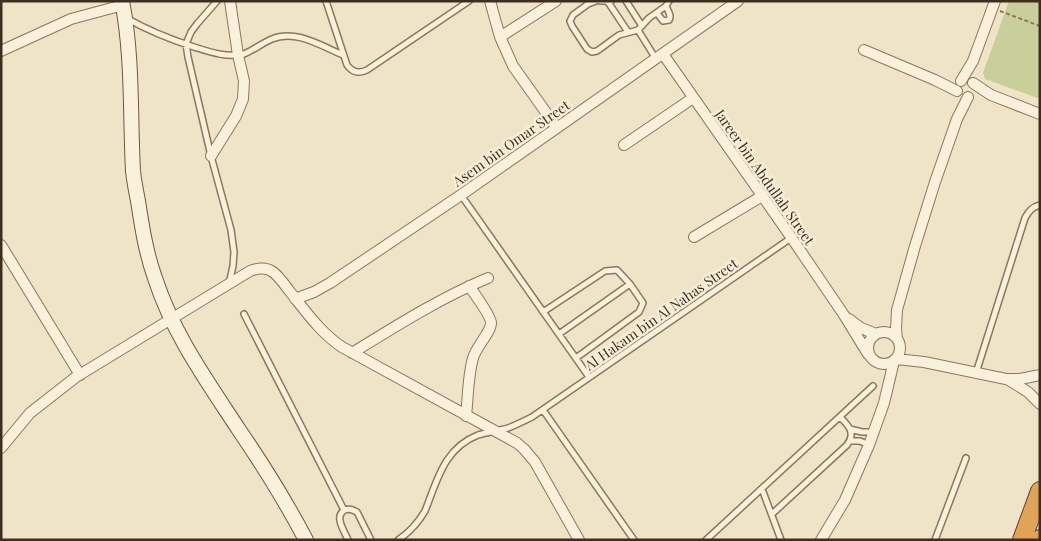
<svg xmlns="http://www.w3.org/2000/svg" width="1041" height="541" font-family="'Playfair Display',serif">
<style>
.green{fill:#c9cf9b}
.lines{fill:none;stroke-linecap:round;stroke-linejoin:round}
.lane-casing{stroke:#8d765c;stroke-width:8}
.street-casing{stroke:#8d765c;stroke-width:12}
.secondary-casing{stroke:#6f573f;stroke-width:16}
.highway-casing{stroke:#5b4430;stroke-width:20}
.path{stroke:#8d765c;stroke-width:2;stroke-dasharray:4 2.5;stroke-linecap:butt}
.lane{stroke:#faf1dc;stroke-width:5}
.street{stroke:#faf1dc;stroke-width:10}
.secondary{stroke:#faf1dc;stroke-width:14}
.highway{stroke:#e0a458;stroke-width:18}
.labels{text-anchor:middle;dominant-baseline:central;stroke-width:5;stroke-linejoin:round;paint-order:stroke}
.street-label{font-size:14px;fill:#3d2e20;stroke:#f7eed8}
</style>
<rect width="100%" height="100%" fill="#f0e4c8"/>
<!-- green -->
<path class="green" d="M1009 1H1040V99L985 79 983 73Z"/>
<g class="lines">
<!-- lane casing -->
<g class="lane-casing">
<path id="lane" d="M217 1 197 24 191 32 186 44 188 57 211 156 231 230 234 252 233 266 229 284
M326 1 347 65C352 72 359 74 367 70L469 1
M596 1 588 4 573 15 570 21 572 26 587 49 592 52 597 51 619 35 638 30 649 18 666 6 669 1
M600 1H611
M626 1 642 26
M608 2 628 32
M657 13 663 21 669 20C672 16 668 11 666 6
M126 18C149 31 169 39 194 47 210 52 227 58 244 54 254 50 262 43 272 39 296 29 321 46 343 55
M638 30 656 59
M461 195 589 377
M543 312 605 271 617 270 630 284 643 303 639 312 576 358
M244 314 344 510
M559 334 630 284
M976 373 1025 218C1029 211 1032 207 1040 205
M543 410 634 540
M850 429 862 432H873
M850 441H860L869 445
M762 489 781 540
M772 514 847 445C856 433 849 426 840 417
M348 540C345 532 333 516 345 510 350 508 353 510 357 512L371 540
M398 540C410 532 418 523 425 511 437 481 444 448 478 435 488 432 498 431 508 428 516 425 524 421 532 417L791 238
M706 540 873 386
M935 540 966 458"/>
</g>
<!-- street casing -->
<g class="street-casing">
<path id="street" d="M490 1 500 37 513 66 557 128
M500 37 556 1
M864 50 935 80 957 91
M1 51 71 19 123 5
M663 54 791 237 844 315 868 354
M961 81 973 61 995 1
M973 83 991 95 1040 114
M624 145 693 98
M211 156 236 116 243 99 244 81 238 55 230 1
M694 237 762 196
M1 245 80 375
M295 299 314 292 330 283 461 195 738 1
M849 319 861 328 876 334
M868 348a16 16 0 1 1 32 0a16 16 0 1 1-32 0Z
M897 339 896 329 897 310 915 246 935 182 957 119 968 97
M352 353C396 326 440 298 488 278
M896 359 924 362 1006 379H1020L1040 375
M1007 379 1028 392 1040 404
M466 416C468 398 468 375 473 358 476 347 491 332 491 323 491 316 474 293 469 286
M1 448 30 413 76 377 250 271C258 268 266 267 273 272 280 277 286 287 291 293 307 313 321 333 342 347L517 443 524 449 535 462 579 540
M821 540 845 500 869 445 884 403 894 361"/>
</g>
<!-- secondary casing -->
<g class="secondary-casing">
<path id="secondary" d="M122 1C133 57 130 115 133 171 134 181 136 191 138 201 142 227 146 253 155 278 173 334 207 381 239 430 263 465 286 502 306 540"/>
</g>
<!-- highway casing -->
<g class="highway-casing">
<path id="highway" d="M1022 540 1040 491
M1039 540 1040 539"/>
</g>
<!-- path -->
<path class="path" d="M1000 11 1040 26"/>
<!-- lane -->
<use href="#lane" class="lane"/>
<!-- street -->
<use href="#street" class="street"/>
<!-- secondary -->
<use href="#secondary" class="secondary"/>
<!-- highway -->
<use href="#highway" class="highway"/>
</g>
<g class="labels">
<!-- street labels -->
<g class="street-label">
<text transform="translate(511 143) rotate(-35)">Asem bin Omar Street</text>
<text transform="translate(765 177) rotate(55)">Jareer bin Abdullah Street</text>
<text transform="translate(661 314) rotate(-35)">Al Hakam bin Al Nahas Street</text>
</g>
</g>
<!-- border -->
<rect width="1041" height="541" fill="none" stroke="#3d2e20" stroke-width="5"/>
</svg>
